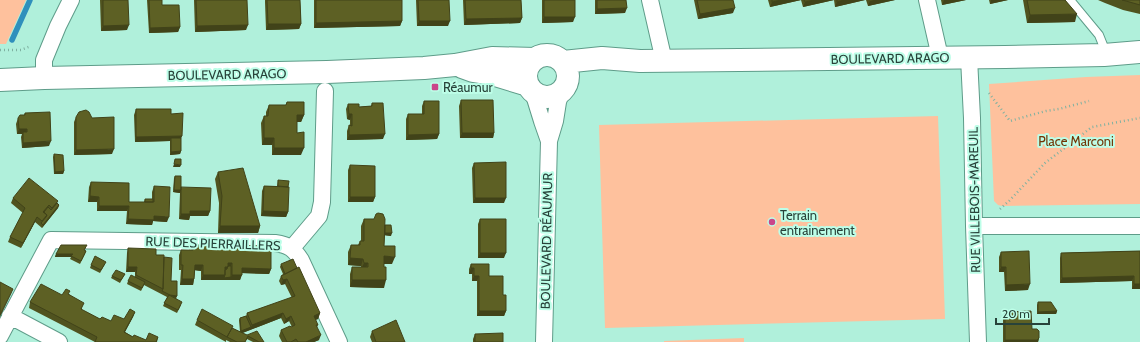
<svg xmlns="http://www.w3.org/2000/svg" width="1140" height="342" font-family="Cabin,sans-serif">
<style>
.green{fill:#fec19d}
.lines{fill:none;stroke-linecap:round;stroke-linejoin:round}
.stream{stroke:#2f90bc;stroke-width:5.5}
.lane-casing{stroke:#5e9c89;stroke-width:10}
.street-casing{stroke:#5e9c89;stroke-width:18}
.secondary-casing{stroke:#5e9c89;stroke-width:24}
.path{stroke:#7fb1a1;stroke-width:2.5;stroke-dasharray:1 3;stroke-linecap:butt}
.lane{stroke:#fff;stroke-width:8}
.street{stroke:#fff;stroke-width:16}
.secondary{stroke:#fff;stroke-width:22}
.wall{fill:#50531f}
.shaded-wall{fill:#414319}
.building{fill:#5d6024;stroke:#414319}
.poi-dot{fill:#ca468a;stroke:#bdfee8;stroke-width:1.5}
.labels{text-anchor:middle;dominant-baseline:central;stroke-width:4;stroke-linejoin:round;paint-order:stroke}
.street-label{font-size:13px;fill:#28433a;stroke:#bdfee8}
.poi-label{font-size:13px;fill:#28433a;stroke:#bdfee8;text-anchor:start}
.park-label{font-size:13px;fill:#713605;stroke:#bdfee8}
</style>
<rect width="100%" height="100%" fill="#b0f0db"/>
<!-- green -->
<path class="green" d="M0 0H26L6 44H0Z
M1140 75V204L1002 206 998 205 994 201 989 84 1086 77Z
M938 116 945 319 605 328 599 125Z
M744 338V342H664V341Z"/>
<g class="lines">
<!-- stream -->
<path class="stream" d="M12 40 30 0"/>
<!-- lane casing -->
<g class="lane-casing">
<path id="lane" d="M1070 0 1099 35 1103 45 1104 54"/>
</g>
<!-- street casing -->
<g class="street-casing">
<path id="street" d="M650 0 664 61
M927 0 940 57
M969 58 972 118 974 226 978 342
M44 78V60L58 26 71 0
M533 92 542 121 549 141
M974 226H1140
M292 248 319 216 322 202 325 91
M10 316 59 342
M0 336 51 240 275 243C289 245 294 249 301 260L339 342
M544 342 549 141 555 121 558 102 561 92"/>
</g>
<!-- secondary casing -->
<g class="secondary-casing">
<path id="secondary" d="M526 76a21 21 0 1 1 42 0a21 21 0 1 1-42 0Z
M563 62 602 58 640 61 1005 57 1104 55 1140 52
M462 67 473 71 492 74 528 85
M0 80 44 78 327 72 424 68 455 65 492 58 535 59"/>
</g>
<!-- path -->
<path class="path" d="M0 50H21L31 46
M989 93 1010 121 1031 115 1046 111 1059 109 1089 101
M1000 209 1009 201 1045 163 1092 127 1140 118"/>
<!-- lane -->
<use href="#lane" class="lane"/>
<!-- street -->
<use href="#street" class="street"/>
<!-- secondary -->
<use href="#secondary" class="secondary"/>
</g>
<!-- wall -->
<path class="wall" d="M100 0H128L127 30 101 31Z
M147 0H162V5L180 27 178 32 149 33Z
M194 0H247L246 30 195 32Z
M265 0H300L301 24 299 29 266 30 265 2Z
M314 0H402V21L400 26 314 28Z
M416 0H449L448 26H417Z
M463 0H521L522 18 520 23 464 25Z
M542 0H575L573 22 542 23Z
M595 0H626L625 13 595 14Z
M694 0H733V13L698 19Z
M768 0H865L835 7 834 0 803 7 801 0 770 7Z
M866 0H895L868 6Z
M941 0H966L942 5Z
M989 0H1008L990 4Z
M1023 0H1065L1075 22 1027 23Z
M1098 0H1140V14L1123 10 1105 3Z
M461 100 494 133 493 138H460L459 106Z
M424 101 439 134 437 139 406 140V119L408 114H422V106Z
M287 102 304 115 301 122H297V133L301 155H272V145H262L261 123 264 116H266V112L269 105H286Z
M372 103 383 139 347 140V131L349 125H350V120L347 119 346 109 348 104 359 107 371 106Z
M136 109 171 114 182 136 181 138V151L180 154 170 155V141L135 142 134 115Z
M25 113 49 146 22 148 21 137 22 134H17L16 124 18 118 24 115Z
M76 117 112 154 74 155V122Z
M54 154 64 171 63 174H54L53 157Z
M474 163 504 203H473L472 168Z
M350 165 375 197 373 202H348V170Z
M218 172 260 226 258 233H218L219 203 215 179Z
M175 176 181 190V187L210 211 208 216H190L189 220 179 219 180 193 173 192 174 178Z
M278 180 288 212 286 217 261 216 262 191 264 186H277Z
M91 182 129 202H144L145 199H152V192L154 186 167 222 153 221 152 225 126 224 127 211H97V202H88L89 187Z
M13 198 58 201 57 203 59 205 58 208 42 228 35 222 21 248 8 242 10 237 23 213 11 203Z
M364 219 385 225 391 236 385 235 384 246 392 264H384V288L350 287V274L352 267H361V266L348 265V252L351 245H358L360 241H361V226Z
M480 219 504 258H478V224Z
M193 245 271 269 269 274 242 273 240 280H201V271L195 270 194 279 193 285H180L181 270H179V255L181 250H191Z
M86 248 84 250 86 251 85 254 80 264 70 259 71 257H55L56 254Z
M128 248 164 257 171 281 177 296 176 298 181 305 177 313 163 306 167 297 144 285 141 291 127 284 128 281 135 277V272H126L127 253Z
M1140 251V289H1132V281L1060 283V258L1061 253Z
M1001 252 1028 290 1005 291 1004 272H999V257Z
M105 264 100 273 90 268 91 265Z
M281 264 320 313 318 319 315 320 318 325 317 327 319 340 314 342H282L279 336 281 330 292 327 289 321 284 324 281 318 242 333 264 342H253L247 339 245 342H230L226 340V342L195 325 197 320 232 328 240 332 239 320 240 318 246 316 247 313 292 298 285 284 281 285 279 281 281 276 283 274 280 267Z
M471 264 489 276 503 295 506 311 504 316H477V281H472V274H469V269Z
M125 274 120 283 111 278 112 276Z
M69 294 82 308V310L100 319 111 321 124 319 135 312 133 317 125 332 133 337 146 340 158 337 157 342H95L29 308 30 302Z
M1038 302 1057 311 1056 314H1037V305Z
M1005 312 1032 329 1039 338 1038 342H1003V317Z
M372 331 405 342H372L370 337Z
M475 334 503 342H473V339Z"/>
<!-- shaded-wall -->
<path class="shaded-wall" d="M781 0H801L770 7 772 2Z
M814 0H834L803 7 805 2Z
M844 0H865L835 7 837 2Z
M874 0H895L868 6 870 1Z
M944 0H966L942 5Z
M991 0H1008L990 4Z
M627 8 625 13 595 14 597 9Z
M735 8 733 13 698 19 700 14Z
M1077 14 1075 22 1027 23 1030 15Z
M544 17H575L573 22 542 23Z
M522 18 520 23 464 25 466 19Z
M402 21 400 26 314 28 316 23Z
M419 21H450L448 26H417Z
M268 24H301L299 29 266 30Z
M129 25 127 30 101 31 103 26Z
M248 25 246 30 195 32 197 26Z
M180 27 178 32 149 33 150 28Z
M349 114H352L350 120 347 119Z
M297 115H304L301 122H295Z
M19 129H27L25 134 23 132 22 134H17Z
M462 133H494L493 138H460Z
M385 134 383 139 347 140 349 135Z
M439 134 437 139 406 140 408 135Z
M182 136 180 141 171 138 170 141 135 142 136 137Z
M264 138H274L272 145H262Z
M51 141 49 146 22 148 23 143Z
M274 148H304L301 155H272Z
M114 149 112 154 74 155 76 150Z
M181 151 180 154 170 155 171 152Z
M174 164 181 165 180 167H173Z
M64 171 63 174H54L55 172Z
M174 190H181L180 193 173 192Z
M90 196 99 197 97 202H88Z
M350 197H375L373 202H348Z
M475 198H506L504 203H473Z
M59 205 58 208 42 228 43 225Z
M99 206H129L127 211H97Z
M190 211H210L208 216H190L189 220 179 219 181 214Z
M263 211 288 212 286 217 261 216Z
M154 216 169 217 167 222 153 221 152 225 126 224 128 219Z
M37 217 35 222 21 248 23 243Z
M220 226H260L258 233H218Z
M383 233H392L391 236 382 235Z
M480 253H506L504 258H478Z
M56 254H73L72 257H55Z
M384 256 395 257 392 264H381Z
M350 258 363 259 361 266 348 265Z
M228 263H232L230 269 226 272 224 270Z
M364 263H368L365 270H361Z
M195 265H203L201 271 193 270Z
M128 267H137L135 272H126Z
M1001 267H1006L1004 272H999Z
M242 268 271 269 269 274 240 273Z
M471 268H474L472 274H469Z
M203 275H225L231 277 232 275H242L240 280H201Z
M474 276H479L477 281H472Z
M1134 276 1132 281 1060 283 1062 278Z
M182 279H194L193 285H180Z
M287 279 285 284 281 285 283 280Z
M352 280H386L384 288 350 287Z
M1030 284 1028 290 1005 291 1006 285Z
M1134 284H1140V289H1132Z
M13 289 11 294 0 317V315Z
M170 295 177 296 176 298Z
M479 311H506L504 316H477Z
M1057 311 1056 314H1037L1038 312Z
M135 312 133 317 122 337 124 332Z
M283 313 281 318 240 334 241 331 251 327 252 325Z
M320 313 318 319 312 321 314 316Z
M291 316 289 321 284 324 286 319Z
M321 335 319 340 314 342H306Z
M1039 338 1038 342H1004L1005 340Z"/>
<!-- building -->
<path class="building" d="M103 0H128L129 25 103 26Z
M149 0H162V5H179L180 27 150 28Z
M196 0H247L248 25 197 26Z
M267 0H300L301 24H268Z
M316 0H402V21L316 23Z
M418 0H449L450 21H419Z
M465 0H521L522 18 466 19Z
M544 0H575V17H544Z
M597 0H626L627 8 597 9Z
M697 0H733L735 8 700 14Z
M772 0H781L772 2Z
M804 0H814L805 2Z
M837 0H844L837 2Z
M1027 0H1065L1077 14 1030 15Z
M1122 0H1140V5L1126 1Z
M461 100H493L494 133H462Z
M424 101H439V134L408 135V114H424Z
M287 102H304V115H297V133L304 132V148H274V138H264V116H268L269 105H286Z
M372 103H383L385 134 349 135V125L352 126V114H349L348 104H359V107L372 106Z
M136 109H171V114L183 113 182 136 136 137Z
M86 110 89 112 92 118 114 117V149L76 150V117L79 112Z
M50 112 51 141 23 143V132H27V129H19L18 118 20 115H25V113Z
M171 138H181V151L171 152Z
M54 154 63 155 64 171 55 172Z
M175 159H181V165L174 164Z
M506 162V198H475L474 163Z
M350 165 375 166V197H350Z
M243 168 260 226H220L222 196 218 172Z
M175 176H181V190H174Z
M29 178 58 201 52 208 49 205 43 212 47 215 42 221 37 217 23 243 10 237 25 208 13 198Z
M278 180 289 181 288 187 278 186Z
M91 182 129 183V202H154V186L170 187 169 217 154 216V220L128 219 129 206H99V197L90 196Z
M264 186 289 187 288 212 263 211Z
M181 187 211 188 210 211H190V214H181Z
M145 199H153V202H145Z
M57 203 59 205 43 225 41 223 46 217 47 215 44 212 48 207 51 210Z
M378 213 383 214 385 219 384 246H395V257L384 256V267H386V280H352V267H368V263H364L363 259 350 258 351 245H360V241H364V219H374L376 214Z
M480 219H506V253H480Z
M385 225H391L392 233H385Z
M61 245H87L84 250 86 251 81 261 71 256 73 254H56Z
M193 245 271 246V269L242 268V275H232V263H228V267H225V275H203V265H195L194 279H182L183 265H181V250H193Z
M128 248 156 249V255H164L163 289 136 275 137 267H128Z
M1029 251 1030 284 1006 285V267H1001V252Z
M1140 251V284H1134V276L1062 278 1061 253Z
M95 256 106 262 101 270 91 265Z
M164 257 172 258 171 281H177V296L170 295 162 291 163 289Z
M293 259 297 268 285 274 281 264Z
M471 264H489V276H503V295H506V311H479V276H474V268H471Z
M228 266H231V277L224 278 225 275V270L227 269Z
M299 267 320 313 314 316 318 325H316L321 335 306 342H298L296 339 291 342H287L281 330 290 326 291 327 295 325 291 316 286 319 283 313 252 325 247 313 295 296 287 279 283 280 281 276Z
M116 270 125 274 121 280 112 276Z
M131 275 145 282 142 288 128 281Z
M0 282 13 289 0 315Z
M41 284 62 295 66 289 70 291 68 294 84 303 81 309 100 319 102 317 111 321 114 315 124 319 130 309 135 312 124 332 133 337 134 335 146 340 149 333 158 337 156 342H95L97 337 30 302Z
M169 295 182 302 178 310 164 303Z
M1038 302H1051L1057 311 1038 312Z
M202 309 233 326 227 337 197 320Z
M1031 311 1032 329H1037L1039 331V338L1037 340H1005V312Z
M246 316 251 327 241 331 240 318Z
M396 320 405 342H376L372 331Z
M232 328 247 335 257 331 264 342H259L248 336 245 342H237L227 337Z
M503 333V342H475V334Z"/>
<!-- markers -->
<g class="poi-dot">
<rect x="431" y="83" width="8" height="8" rx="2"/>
<circle cx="772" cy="222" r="4"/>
</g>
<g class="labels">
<!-- street labels -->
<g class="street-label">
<text transform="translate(890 58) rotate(-1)">BOULEVARD ARAGO</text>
<text transform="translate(227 74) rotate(-1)">BOULEVARD ARAGO</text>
<text transform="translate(974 200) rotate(-91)">RUE VILLEBOIS-MAREUIL</text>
<text transform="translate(546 241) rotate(-89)">BOULEVARD RÉAUMUR</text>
<text transform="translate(213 243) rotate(2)">RUE DES PIERRAILLERS</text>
</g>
<!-- poi labels -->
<g class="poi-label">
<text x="443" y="87">Réaumur</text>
<text x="780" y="215">Terrain<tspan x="780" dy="15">entrainement</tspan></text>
</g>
<!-- park labels -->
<g class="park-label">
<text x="1076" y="141">Place Marconi</text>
</g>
</g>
<!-- scale -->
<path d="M996 318v6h53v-6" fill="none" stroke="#28433a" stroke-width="2"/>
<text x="1002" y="318" font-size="12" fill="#28433a" stroke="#bdfee8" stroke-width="3" paint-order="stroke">20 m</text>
</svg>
